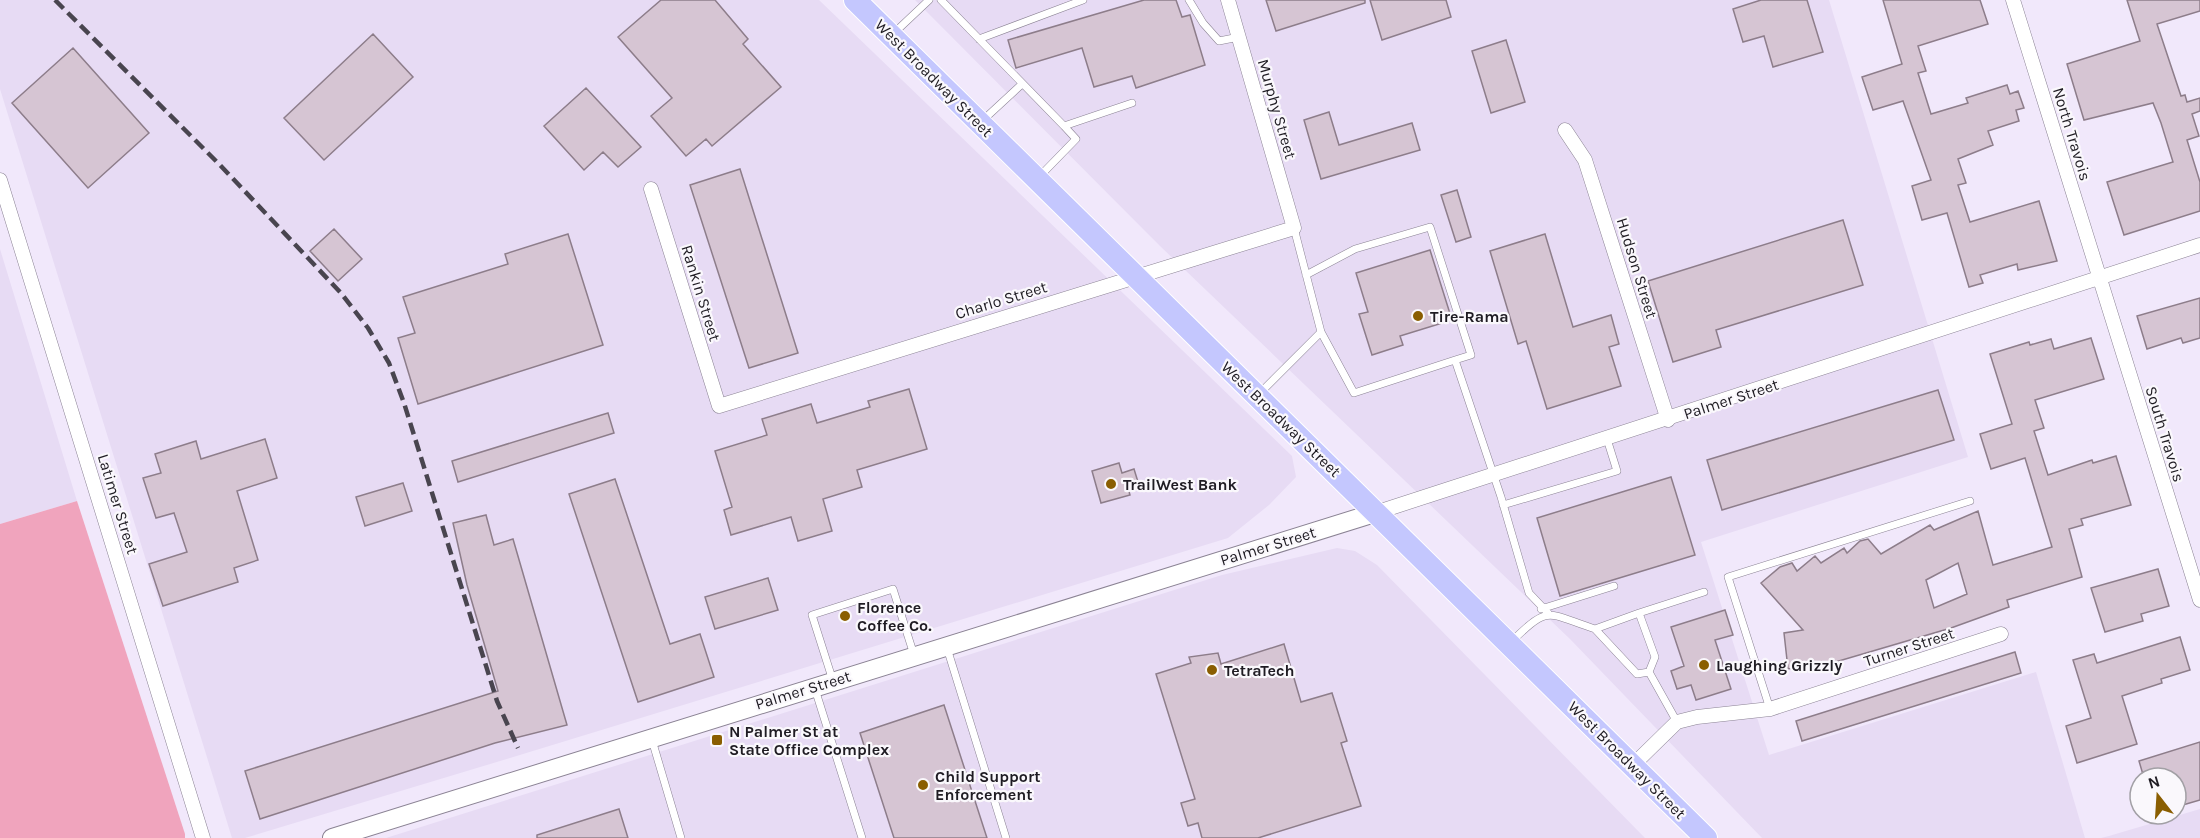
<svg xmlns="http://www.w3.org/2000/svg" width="2200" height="838" font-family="Karla,sans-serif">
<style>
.built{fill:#e7dbf4}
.green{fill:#f0a4bd}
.building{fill:#d6c5d3;stroke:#8d7d8a;stroke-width:1.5;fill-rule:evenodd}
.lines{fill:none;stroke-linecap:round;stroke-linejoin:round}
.service-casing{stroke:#8b8394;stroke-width:8}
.minor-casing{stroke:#8b8394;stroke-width:15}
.tertiary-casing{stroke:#8b8394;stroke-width:20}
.primary-casing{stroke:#fff;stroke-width:24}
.service{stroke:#fff;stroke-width:7}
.minor{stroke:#fff;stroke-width:14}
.tertiary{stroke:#fff;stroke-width:18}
.primary{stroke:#c4c7fe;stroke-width:22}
.rail{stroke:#49454f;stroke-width:4.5;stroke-dasharray:12 6;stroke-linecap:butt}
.poi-dot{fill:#8a5e01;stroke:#faf8fc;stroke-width:2}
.labels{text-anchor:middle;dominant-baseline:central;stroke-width:4.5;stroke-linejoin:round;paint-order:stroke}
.street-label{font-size:16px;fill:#1f1c23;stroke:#faf8fc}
.poi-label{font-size:16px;font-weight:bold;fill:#1f1c23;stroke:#faf8fc;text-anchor:start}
</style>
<rect width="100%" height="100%" fill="#f1e8fb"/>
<!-- built -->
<path class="built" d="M0 0H819L1292 456 1296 477 1269 505 1228 538 510 758 245 838H232L0 89Z
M915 0H1829L1968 457 1701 542 1769 755 2036 672 2085 838H1762L1570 639 1160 246Z
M0 249 77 501 0 524Z
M1337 548 1355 551 1377 565 1645 838H386L1222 575Z
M2200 809V838H2101L2109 836Z"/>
<!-- green -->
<path class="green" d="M77 501 185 834V838H0V524Z"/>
<!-- building -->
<path class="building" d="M661 0H715L748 39 743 44 781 87 712 146 706 139 686 156 651 116 672 98 618 37Z
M1144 0H1176L1182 17 1190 15 1205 65 1136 88 1132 76 1094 87 1082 48 1016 68 1008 40Z
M1266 0H1365V3L1276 31Z
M1370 0H1446L1451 17 1382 40Z
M1761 0H1807L1823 52 1773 67 1764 36 1743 42 1733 9Z
M1883 0H1980L1988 24 1918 46 1926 71 1918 73 1931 114 1968 103 1966 98 2007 85 2010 94 2018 91 2024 108 2016 110 2019 121 1988 131 1993 145 1958 159 1966 183 1958 185 1970 222 2039 201 2057 261 2018 270 2017 264 1980 275 1983 283 1969 287 1947 213 1922 220 1912 186 1931 180 1903 101 1873 110 1862 77 1902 64Z
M2127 0H2200V11L2157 24 2181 96 2185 95 2187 102 2200 98V111L2192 114 2199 136 2187 140 2200 182V211L2124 235 2107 182 2173 162 2161 123 2153 103 2084 120 2067 64 2140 41Z
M373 34 413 77 324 160 284 118Z
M1506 40 1525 102 1491 113 1472 51Z
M73 48 149 133 88 188 12 103Z
M586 88 641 147 618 167 603 152 584 170 544 126Z
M1329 112 1339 145 1412 123 1420 150 1321 179 1304 120Z
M740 169 798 353 749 368 690 185Z
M1457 190 1471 237 1456 242 1441 195Z
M1843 220 1863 285 1716 330 1721 347 1673 362 1648 281Z
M334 229 362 259 338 281 310 251Z
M568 234 603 345 418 404 398 338 415 333 403 297 508 264 505 254Z
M1545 234 1573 327 1611 315 1619 344 1609 347 1621 386 1547 409 1526 341 1518 344 1490 251Z
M1430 250 1452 320 1400 336 1403 345 1372 355 1359 314 1368 312 1356 273Z
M2200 298V338L2183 343 2181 338 2147 349 2137 316Z
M2091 338 2104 379 2035 400 2044 428 2034 431 2048 475 2092 460 2093 463 2116 456 2131 505 2081 519 2083 525 2069 529 2082 577 2007 600 2009 607 1951 628 1832 663 1788 669 1784 633 1803 630 1761 583 1780 567 1792 563 1797 571 1815 556 1821 563 1844 548 1847 553 1860 541 1868 539 1881 554 1930 525 1934 530 1978 511 1993 565 2052 547 2025 458 1991 469 1980 434 2012 424 1990 354 2029 342 2030 345 2051 339 2054 349ZM1958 563 1967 594 1934 608 1926 580Z
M909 389 927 449 857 470 862 487 823 499 832 531 798 541 791 517 731 535 724 510 732 507 715 451 767 435 762 419 811 404 817 423 870 407 868 401Z
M1938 390 1954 440 1722 510 1707 460Z
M608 413 614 433 458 482 452 461Z
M265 439 277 478 237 491 258 560 234 568 238 582 163 606 149 564 187 552 174 513 156 518 143 478 161 473 155 454 196 441 201 459Z
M1119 463 1122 473 1134 469 1138 482 1127 485 1130 495 1101 503 1092 471Z
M1671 477 1695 555 1560 596 1537 518Z
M615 479 670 644 700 634 714 677 638 702 569 494Z
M403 483 412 511 365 526 356 497Z
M486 515 494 545 513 539 567 725 495 743 260 819 245 771 498 691 467 585 453 523Z
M2158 569 2169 606 2141 614 2143 621 2105 632 2091 588Z
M768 578 778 610 715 629 705 597Z
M1725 610 1733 635 1715 640 1731 689 1696 700 1691 685 1677 689 1671 671 1684 666 1671 627Z
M2180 637 2190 670 2161 679 2162 683 2122 696 2137 744 2077 763 2066 726 2091 718 2073 660 2094 654 2097 663Z
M1284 644 1301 702 1332 693 1347 741 1341 743 1361 806 1258 838H1202L1198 823 1188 826 1181 803 1195 799 1156 674 1191 663 1189 657 1218 653 1221 664Z
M2015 652 2021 673 1802 741 1796 721Z
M944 705 987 838H894L860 733Z
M2200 742V800L2176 807V778H2144L2139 761Z
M619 809 628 838H537V835Z"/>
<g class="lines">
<!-- service casing -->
<g class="service-casing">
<path id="service" d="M941 0 1064 126 1132 103
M1189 0 1203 23 1219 41 1239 37
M893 34 929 0
M979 39 1083 0
M982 121 1022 84
M1040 176 1076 139 1064 126
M1294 228 1321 332
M1306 275 1355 249 1430 227 1471 355 1455 360
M1259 394 1321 332 1354 393 1455 360 1501 497 1529 593 1548 613
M1503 505 1617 471 1607 439
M1541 609 1614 586
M1639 613 1595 629 1637 674 1649 672
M1511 642C1550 604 1546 613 1595 629
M947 648 1006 838
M833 681 812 615 893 589 914 655
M815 689 862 838
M1770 709 1728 577 1970 501
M1677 722 1649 672 1655 657 1639 613 1704 592
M652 740 681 838"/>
</g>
<!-- minor casing -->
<g class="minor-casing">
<path id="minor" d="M2013 0 2200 600
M1565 130 1585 160 1668 420
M0 180 203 838
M651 189 719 406 1294 228 1228 0
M1378 512 2200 245
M1633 765 1677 722 1697 717 1770 709 2001 634"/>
</g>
<!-- tertiary casing -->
<g class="tertiary-casing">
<path id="tertiary" d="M332 838 1378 512"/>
</g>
<!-- primary casing -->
<g class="primary-casing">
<path id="primary" d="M855 0 1706 838"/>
</g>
<!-- service -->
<use href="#service" class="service"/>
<!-- minor -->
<use href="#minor" class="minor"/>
<!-- tertiary -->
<use href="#tertiary" class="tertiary"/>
<!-- primary -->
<use href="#primary" class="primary"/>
<!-- rail -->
<path class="rail" d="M55 0 220 165 341 293 368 328 389 363 404 403 497 701 518 748"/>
</g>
<!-- markers -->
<g class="poi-dot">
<circle cx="1418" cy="316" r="6"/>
<circle cx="1111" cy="484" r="6"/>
<circle cx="845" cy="616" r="6"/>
<circle cx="1704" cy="665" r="6"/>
<circle cx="1212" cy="670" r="6"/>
<rect x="711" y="734" width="12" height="12" rx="3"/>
<circle cx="923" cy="785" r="6"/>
</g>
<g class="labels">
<!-- street labels -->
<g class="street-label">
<text transform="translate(934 78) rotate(45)">West Broadway Street</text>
<text transform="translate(1277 109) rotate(74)">Murphy Street</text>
<text transform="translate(2072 134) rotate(73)">North Travois</text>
<text transform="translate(1637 268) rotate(73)">Hudson Street</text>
<text transform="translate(701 293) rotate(73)">Rankin Street</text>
<text transform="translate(1001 300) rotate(-17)">Charlo Street</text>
<text transform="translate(1731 399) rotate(-18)">Palmer Street</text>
<text transform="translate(1281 419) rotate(44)">West Broadway Street</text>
<text transform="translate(2165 434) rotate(73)">South Travois</text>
<text transform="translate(118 504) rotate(73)">Latimer Street</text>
<text transform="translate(1268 546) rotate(-17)">Palmer Street</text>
<text transform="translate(1909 647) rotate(-18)">Turner Street</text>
<text transform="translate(803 690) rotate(-17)">Palmer Street</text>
<text transform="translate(1627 760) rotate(45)">West Broadway Street</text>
</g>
<!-- poi labels -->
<g class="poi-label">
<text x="1430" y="316">Tire-Rama</text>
<text x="1123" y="484">TrailWest Bank</text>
<text x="857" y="607">Florence<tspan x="857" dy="18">Coffee Co.</tspan></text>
<text x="1716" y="665">Laughing Grizzly</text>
<text x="1224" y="670">TetraTech</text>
<text x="729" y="731">N Palmer St at<tspan x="729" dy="18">State Office Complex</tspan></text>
<text x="935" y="776">Child Support<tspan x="935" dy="18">Enforcement</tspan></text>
</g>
</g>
<!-- north arrow -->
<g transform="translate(2158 796) rotate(343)"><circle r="28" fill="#faf8fc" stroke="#a2a0a5" stroke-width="1.5"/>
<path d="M0-4.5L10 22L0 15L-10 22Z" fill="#8a5e01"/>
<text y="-9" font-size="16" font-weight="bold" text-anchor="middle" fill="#1f1c23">N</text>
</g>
</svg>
